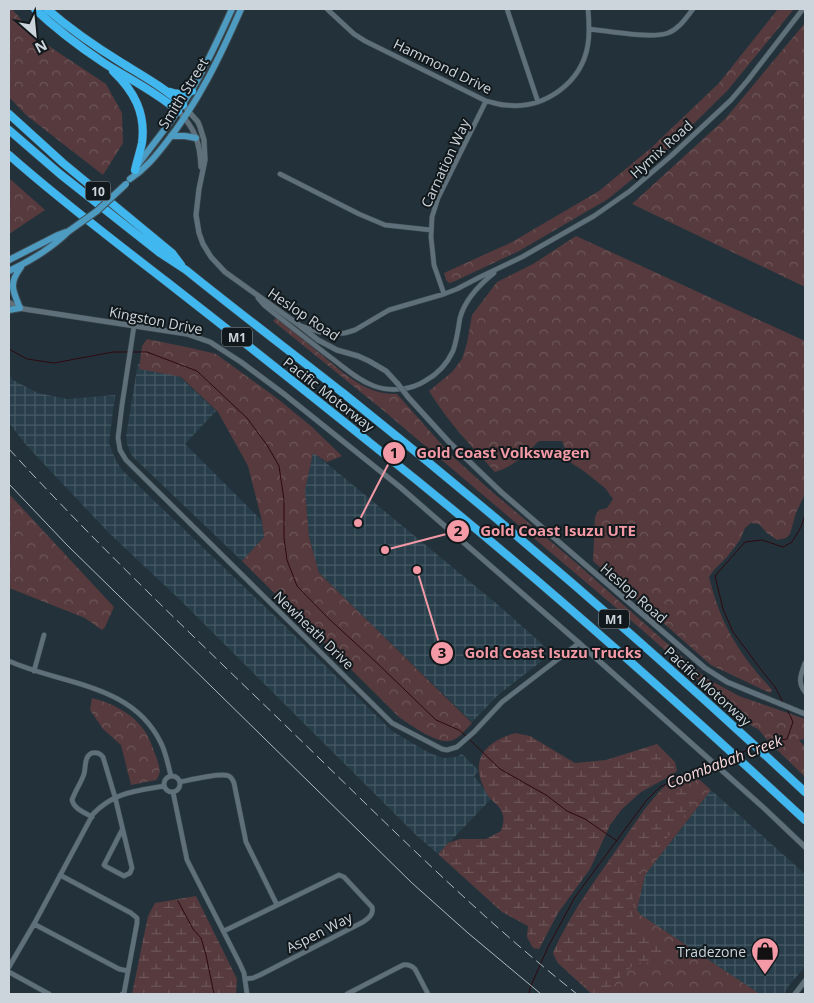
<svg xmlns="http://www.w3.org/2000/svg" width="814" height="1003" font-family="'Open Sans',sans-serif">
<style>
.industrial{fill:url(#industrial-grid)}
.forest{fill:url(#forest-crowns)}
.wetland{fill:url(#wetland-marsh)}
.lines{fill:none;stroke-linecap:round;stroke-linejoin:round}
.stream{stroke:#2e0910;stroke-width:1}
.minor-casing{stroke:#414e55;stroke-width:5.5}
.tertiary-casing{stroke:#414e55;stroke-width:6}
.primary-casing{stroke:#414e55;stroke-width:8}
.motorway-casing{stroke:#414e55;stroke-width:9}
.minor{stroke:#60707a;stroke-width:4.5}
.tertiary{stroke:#60707a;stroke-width:5}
.primary{stroke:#4d9bc1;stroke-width:6}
.motorway{stroke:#41b7f0;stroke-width:8}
.tram{stroke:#adb7bd;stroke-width:1}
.rail{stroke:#adb7bd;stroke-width:1;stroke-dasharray:10 5;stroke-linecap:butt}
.tertiary-bridge-casing{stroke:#414e55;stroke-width:6;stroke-linecap:butt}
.primary-bridge-casing{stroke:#414e55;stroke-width:8;stroke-linecap:butt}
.tertiary-bridge{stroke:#60707a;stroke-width:5}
.primary-bridge{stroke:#4d9bc1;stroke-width:6}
.labels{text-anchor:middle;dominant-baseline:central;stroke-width:4;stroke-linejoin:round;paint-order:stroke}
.shield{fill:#12191c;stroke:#949da2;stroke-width:1}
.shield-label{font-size:12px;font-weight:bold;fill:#ccd5db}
.street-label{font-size:14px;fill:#ccd5db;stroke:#12191c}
.poi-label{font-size:14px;fill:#ccd5db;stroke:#12191c;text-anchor:end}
.water-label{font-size:15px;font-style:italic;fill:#fbdadd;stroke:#12191c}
.leader{fill:none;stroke:#f49aa6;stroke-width:2}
.callout-dot{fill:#f49aa6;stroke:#12191c;stroke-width:2}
.mark-label{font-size:15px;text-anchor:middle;font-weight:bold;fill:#111}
.callout-label{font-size:15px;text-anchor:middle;font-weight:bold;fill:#f49aa6;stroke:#12191c;stroke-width:4;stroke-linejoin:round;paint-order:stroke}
</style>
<defs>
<pattern id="industrial-grid" width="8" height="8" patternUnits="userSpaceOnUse" patternTransform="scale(1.25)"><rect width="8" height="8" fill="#283e4a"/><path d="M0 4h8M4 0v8" fill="none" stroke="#465964"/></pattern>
<pattern id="forest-crowns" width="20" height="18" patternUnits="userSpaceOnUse" patternTransform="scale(1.25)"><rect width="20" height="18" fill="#563a3d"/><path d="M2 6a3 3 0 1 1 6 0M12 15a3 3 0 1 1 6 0" fill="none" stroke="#6d5658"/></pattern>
<pattern id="wetland-marsh" width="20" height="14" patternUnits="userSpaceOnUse" patternTransform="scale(1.25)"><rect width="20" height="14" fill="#563a3d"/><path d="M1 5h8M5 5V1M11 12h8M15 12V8" fill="none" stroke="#6d5658"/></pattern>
</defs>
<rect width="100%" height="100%" fill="#23323a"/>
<!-- industrial -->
<path class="industrial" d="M138 363 179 376 216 411 185 444 262 521 264 537 242 561 132 456 127 444 126 436Z
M9 374 13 380 38 393 67 399 115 395 109 443 116 461 123 471 282 623 392 731 424 750 437 756 444 758 456 757 462 754 479 771 474 776 486 792 488 796 491 799 438 854 416 835 176 596 109 533 27 446 9 423Z
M313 452 497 604 541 643 545 648 546 656 543 660 498 695 472 722 319 573 309 537 305 490Z
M711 790 805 874V967L790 984 784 994H760L641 915 637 910 645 875Z"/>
<!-- forest -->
<path class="forest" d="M9 9H12L38 39 106 84 122 113 123 143 103 175 26 115 9 97Z
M778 9H794L727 91 664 153 608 199 519 251 453 282 449 283 446 280 444 273 512 242 599 191 651 148 719 83Z
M805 23V287L632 204 725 119Z
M9 178 45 210 9 234Z
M576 236 805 341V494L796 513 790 534 786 538 777 540 767 533 759 524 751 523 745 528 740 540 727 557 714 570 709 577C718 613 730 639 754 669 759 676 766 682 772 690L770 693 711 665 593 561 595 517 599 510 607 508 613 499 605 488 585 472 570 462 562 441H539C526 454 513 467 495 472 471 446 448 422 429 391L452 372 462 359 467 343 472 315 497 282 533 264Z
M276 318C290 329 304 340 318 352 342 371 364 395 397 394L450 454 490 490 575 562 706 678 739 696 805 719V739L799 740 805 747V777L769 742 758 729 748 724 641 629 384 411 273 321Z
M147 339 191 348 216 354 278 399 312 427 342 456 327 462 313 453 305 490 309 537 319 573 472 723C467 728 461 736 455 739 441 748 413 726 400 718L242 561 264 537 262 521 248 466 218 412 181 377 139 369 142 346Z
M9 494 114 607 105 627 102 630 85 618 9 588Z
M92 698C111 703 131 712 144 730 149 737 152 746 155 754 158 762 163 773 156 780L131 785 121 745 103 729 90 710Z
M692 773 711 790 645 875 637 910 641 915 760 994H592L558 963 553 953C570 914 595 880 620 845 634 825 647 804 664 787 671 780 683 777 692 773Z"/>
<!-- wetland -->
<path class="wetland" d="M515 733 530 736 575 763 606 760 657 744 675 762 677 771 672 775 641 792 622 809 610 825 590 869 558 913 539 949 533 948 527 937 528 926 502 912 438 854 448 843 460 839H486L501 831C505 819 505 812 495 803 492 800 489 798 487 794 469 761 482 743 515 733Z
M683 783 690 784 694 789 691 803 684 816 637 876 633 892V919L637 926 672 950 662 962 636 963 621 976 605 994H592L558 963 553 953 560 938 578 907 644 810 662 789Z
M196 896 237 979 236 994H132L148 916 155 903Z"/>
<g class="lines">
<!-- stream -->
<path class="stream" d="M9 349 27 359 54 363 113 352H147L197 371 247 418 267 445 279 466 284 500V538L287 560 297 586 328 618 377 663 436 720 459 730 466 736
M784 704 775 687 759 667 733 632 723 609 715 576 745 542 762 540 783 547 792 542 801 527 805 515
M469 739 500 769 546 795 567 811 585 819 617 841
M759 746 773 741 787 739 793 722 787 709
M738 754 753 748
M715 762 732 756
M178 901 193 929 201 938 206 955 214 994
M529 994 530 988 548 947 575 897 646 801 660 787 699 768 711 764"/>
<!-- minor casing -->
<g class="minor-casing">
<path id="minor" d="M327 9 354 34 365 41 486 101C492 102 499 105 505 105 544 110 582 83 588 44 590 32 589 21 588 9
M507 9 538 102
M589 29C608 31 651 39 668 33 679 29 686 18 693 9
M280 174 359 214 385 225 431 230
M444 294 434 265 431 237 432 217 438 198 486 101
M258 298 264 305C286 323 308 340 330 357 344 367 357 380 374 386 390 392 411 390 425 381 438 374 447 364 453 351 457 340 458 329 460 318 465 299 479 285 494 273
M134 326 122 405 118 438 120 450 126 460 392 723 442 749 447 750 457 747 474 732 502 702 579 643
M301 326 320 332 332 334 345 333 355 330 389 310 444 294 457 289 480 277 522 257 594 216 630 191 671 156 731 100 748 80 803 9
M9 661C62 685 132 683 161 743 166 753 168 765 171 776
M805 663C801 674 797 682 805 692
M34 671 44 635
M164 784a8 8 0 1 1 16 0a8 8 0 1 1-16 0Z
M180 782C190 780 221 772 229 776 232 778 233 780 234 783L246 842 277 905
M173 792 187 860 240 964 244 973 247 994
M92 817C84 812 74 809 72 800 75 791 81 783 84 774 86 767 84 756 92 753 97 752 100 753 103 757L115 797 132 868 130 873 124 876 105 866 104 865 122 830
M60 875 131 913 137 918V923L124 993 122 994
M34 924 119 969 128 971
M224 931 339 875 344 877 372 907C374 914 369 918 363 922L260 975 253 978 245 979
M9 967 34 924 93 814C114 792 136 791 164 786
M9 972 49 994
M347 994 403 965C408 964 411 965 415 969L428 994"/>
</g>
<!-- tertiary casing -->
<g class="tertiary-casing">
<path id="tertiary" d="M183 105 198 122 200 127 204 140 205 160 199 189 196 215 199 233 203 244 211 257 225 272 299 325 318 340 337 350 358 356 369 361 386 371 398 384
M178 111C195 128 200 143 201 167
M9 302 17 307 24 309 187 334 210 342 241 362 284 394 400 487 579 643 765 809 805 847
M408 397 449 442 501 492 705 668 727 682 805 714
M795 994 805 981"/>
</g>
<!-- primary casing -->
<g class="primary-casing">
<path id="primary" d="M171 136H185L196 138
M137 166C155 141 175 118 191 91 207 65 219 37 232 9
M130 179C145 169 154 158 165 144 198 103 220 57 241 9
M9 260 58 235 66 232
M9 271C30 261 52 248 69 231
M9 310 20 308C13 291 8 284 21 267"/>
</g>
<!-- motorway casing -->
<g class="motorway-casing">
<path id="motorway" d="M35 9C56 29 80 47 104 63 129 79 156 92 178 111
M47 9C70 29 96 47 122 63 143 76 165 88 183 105
M113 71C134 91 146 113 142 143 140 152 137 161 135 170
M170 92C178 95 183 94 192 91
M9 114 63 163 172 253 181 265
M9 130 60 174 160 253 186 270C238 312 291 352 343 393 502 520 656 653 805 792
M9 155C60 200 114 241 167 282 240 339 312 396 384 454 530 570 669 694 805 820"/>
</g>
<!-- minor -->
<use href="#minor" class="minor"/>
<!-- tertiary -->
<use href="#tertiary" class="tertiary"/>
<!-- primary -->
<use href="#primary" class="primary"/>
<!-- motorway -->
<use href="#motorway" class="motorway"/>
<!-- tram -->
<path class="tram" d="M9 484 67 545 412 883 468 933 541 994"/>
<!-- rail -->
<path class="rail" d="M9 449C96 544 190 633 283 723 379 816 472 911 577 994"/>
<!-- tertiary-bridge casing -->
<g class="tertiary-bridge-casing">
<path id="tertiary-bridge" d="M398 384 408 397"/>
</g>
<!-- primary-bridge casing -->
<g class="primary-bridge-casing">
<path id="primary-bridge" d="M69 231 97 211 126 184"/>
</g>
<!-- tertiary-bridge -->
<use href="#tertiary-bridge" class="tertiary-bridge"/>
<!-- primary-bridge -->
<use href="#primary-bridge" class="primary-bridge"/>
</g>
<!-- icons -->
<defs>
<g id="shop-pin" transform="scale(1.4375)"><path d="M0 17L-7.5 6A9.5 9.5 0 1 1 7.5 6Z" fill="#f49aa6" stroke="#12191c"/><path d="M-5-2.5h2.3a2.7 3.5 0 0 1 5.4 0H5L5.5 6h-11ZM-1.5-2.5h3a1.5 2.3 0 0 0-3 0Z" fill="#111"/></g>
</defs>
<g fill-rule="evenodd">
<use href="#shop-pin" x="765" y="951"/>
</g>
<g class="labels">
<!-- shield labels -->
<g class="shield">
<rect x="85.5" y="181.5" width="25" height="19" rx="4"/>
<rect x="222" y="327.5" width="30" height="19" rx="4"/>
<rect x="599" y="609.5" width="30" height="19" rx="4"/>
</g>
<g class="shield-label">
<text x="98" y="191">10</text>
<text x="237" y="337">M1</text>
<text x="614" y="619">M1</text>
</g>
<!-- street labels -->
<g class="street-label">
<text transform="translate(443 66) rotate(26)">Hammond Drive</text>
<text transform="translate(183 93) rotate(-58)">Smith Street</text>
<text transform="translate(661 149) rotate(-42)">Hymix Road</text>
<text transform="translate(445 163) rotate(-65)">Carnation Way</text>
<text transform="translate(304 314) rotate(34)">Heslop Road</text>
<text transform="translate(156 320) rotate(11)">Kingston Drive</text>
<text transform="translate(329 394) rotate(38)">Pacific Motorway</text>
<text transform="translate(634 593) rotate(41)">Heslop Road</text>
<text transform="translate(314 630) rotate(44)">Newheath Drive</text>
<text transform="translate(708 686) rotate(42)">Pacific Motorway</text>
<text transform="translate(319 932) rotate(-27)">Aspen Way</text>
</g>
<!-- poi labels -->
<g class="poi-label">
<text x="746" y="951">Tradezone</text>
</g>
<!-- water labels -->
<g class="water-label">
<text transform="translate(724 761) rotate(-21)">Coombabah Creek</text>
</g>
</g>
<!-- callouts -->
<path class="leader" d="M358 523L394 453M385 550L458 531M417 570L442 653"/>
<g class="callout-dot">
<circle cx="358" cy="523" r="5"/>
<circle cx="385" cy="550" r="5"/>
<circle cx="417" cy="570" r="5"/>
<circle cx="394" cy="453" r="12"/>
<circle cx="458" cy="531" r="12"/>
<circle cx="442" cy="653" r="12"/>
</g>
<g class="mark-label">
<text x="394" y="458">1</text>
<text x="458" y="536">2</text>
<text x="442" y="658">3</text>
</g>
<g class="callout-label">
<text x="503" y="458">Gold Coast Volkswagen</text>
<text x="558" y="536">Gold Coast Isuzu UTE</text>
<text x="553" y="658">Gold Coast Isuzu Trucks</text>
</g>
<!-- border -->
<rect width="814" height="1003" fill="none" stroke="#ccd5db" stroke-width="20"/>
<!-- north arrow -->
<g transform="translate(35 35) rotate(153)" stroke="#12191c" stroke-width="4" paint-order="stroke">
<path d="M0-4L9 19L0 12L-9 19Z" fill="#ccd5db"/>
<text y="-8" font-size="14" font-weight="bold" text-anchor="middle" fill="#ccd5db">N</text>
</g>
</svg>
